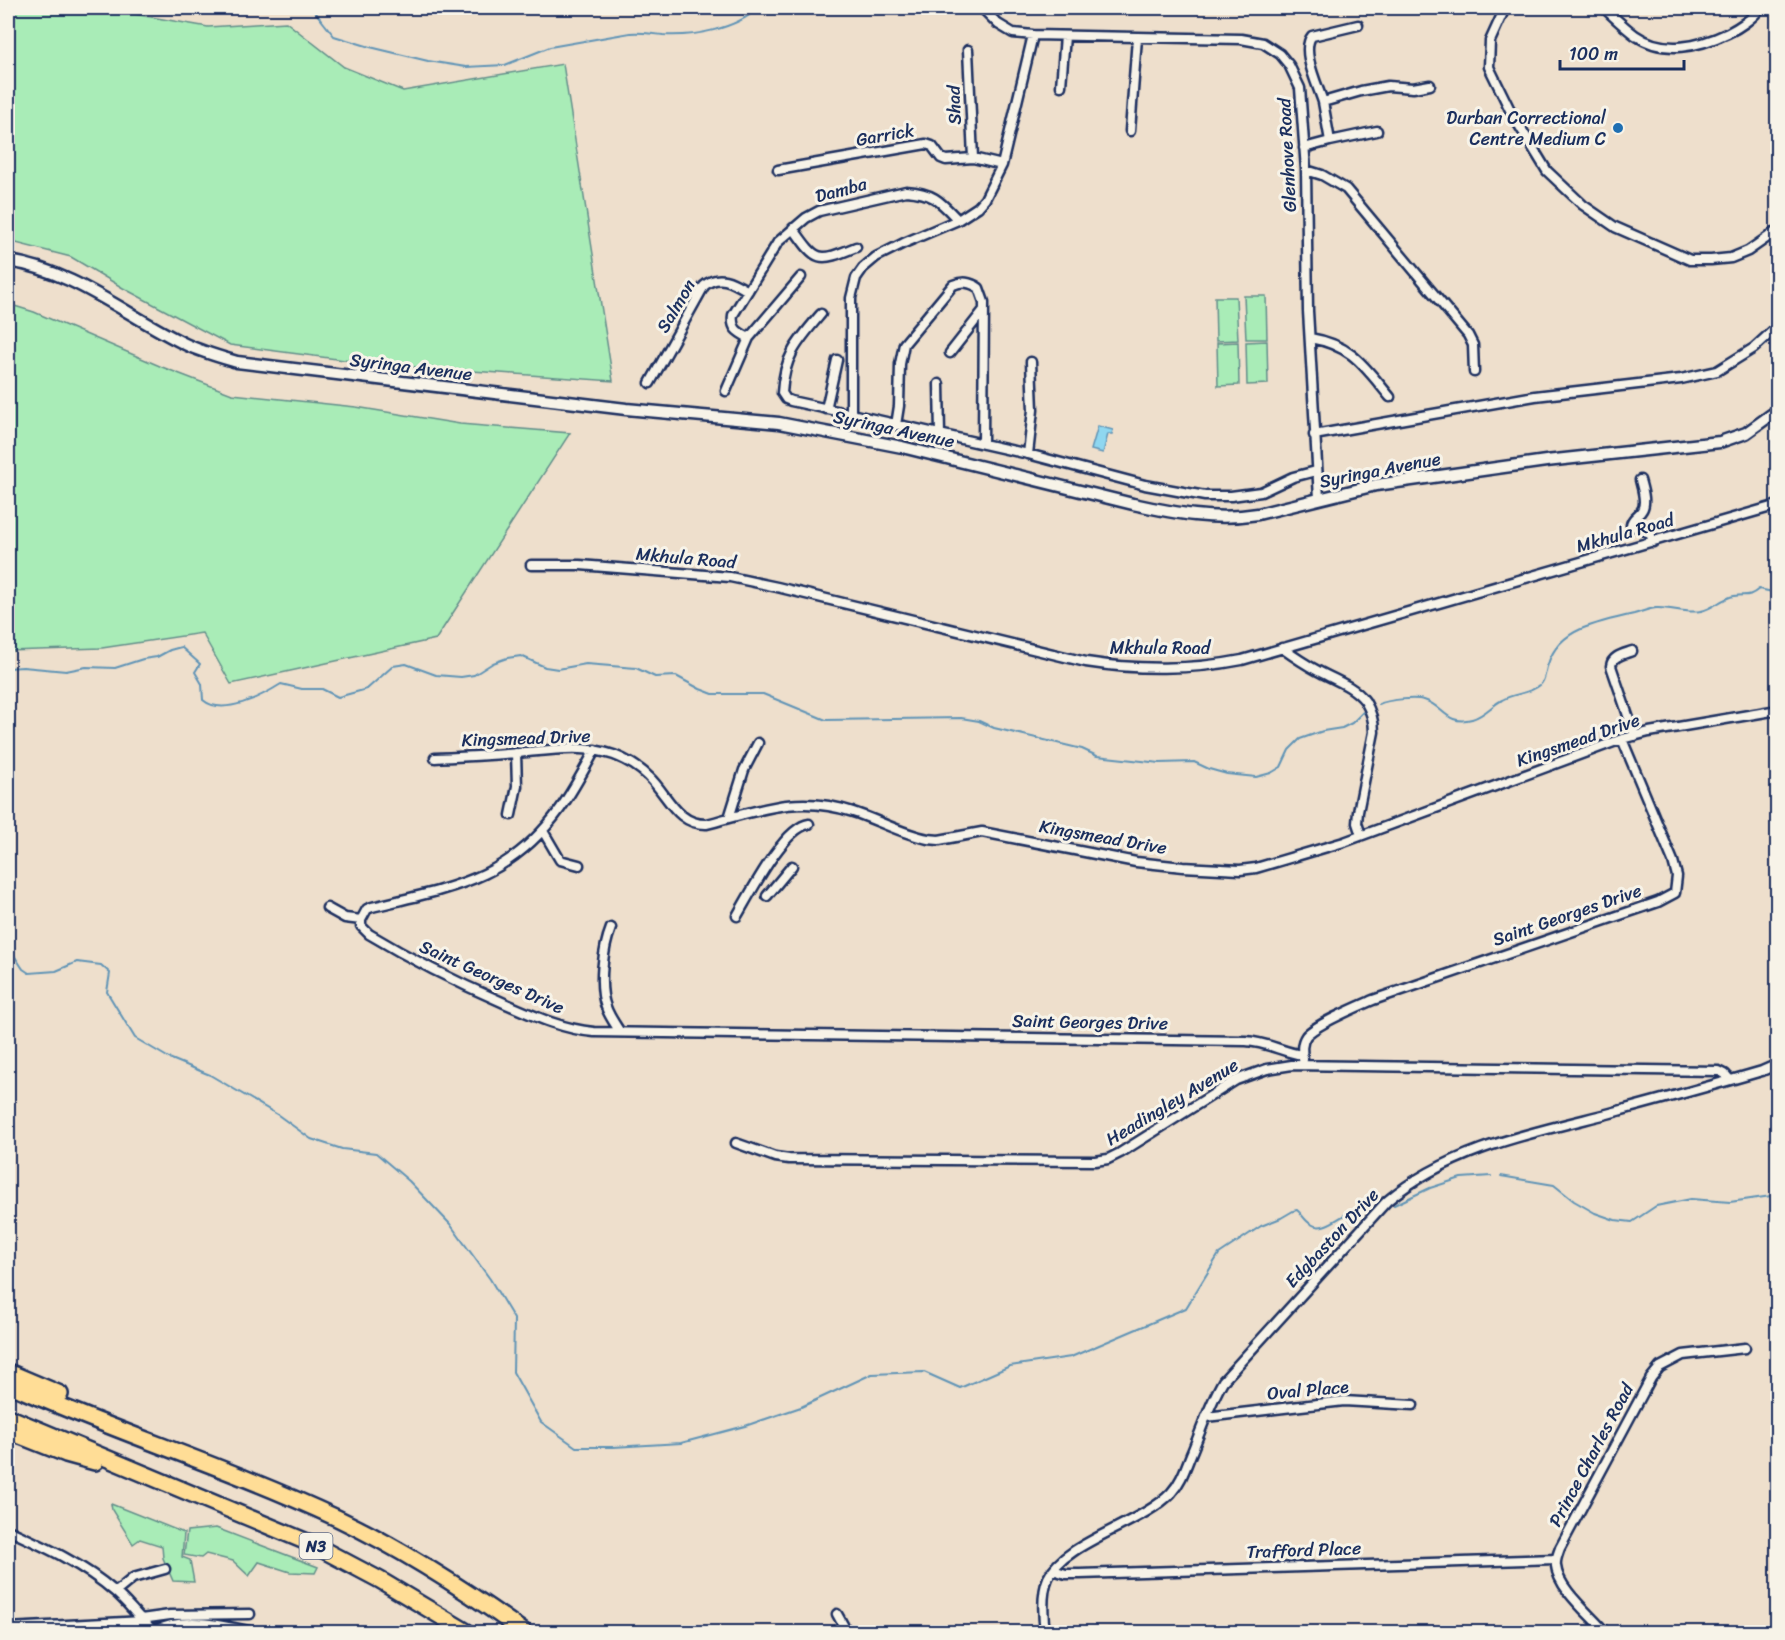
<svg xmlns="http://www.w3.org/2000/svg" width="1785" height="1640" font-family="Sriracha,sans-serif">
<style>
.green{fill:#a9ecb7;stroke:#628e8a;stroke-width:1.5}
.water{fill:#8fd7f0;stroke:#6194b6;stroke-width:1.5}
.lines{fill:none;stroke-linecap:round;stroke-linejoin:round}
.stream{stroke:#6194b6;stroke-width:2}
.minor-casing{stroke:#1b2f5e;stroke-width:13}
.tertiary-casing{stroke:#1b2f5e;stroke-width:15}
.motorway-casing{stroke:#1b2f5e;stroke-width:20}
.minor{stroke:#f7f3e8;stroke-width:8}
.tertiary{stroke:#f7f3e8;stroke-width:10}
.motorway{stroke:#ffdd96;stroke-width:15}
.poi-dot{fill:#1f6fb2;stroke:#f7f3e8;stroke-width:2}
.labels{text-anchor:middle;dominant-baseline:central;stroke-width:6;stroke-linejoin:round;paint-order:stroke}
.shield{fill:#f7f3e8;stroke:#5d6a87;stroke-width:1.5}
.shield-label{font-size:16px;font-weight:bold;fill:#1b2f5e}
.street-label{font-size:18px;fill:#1b2f5e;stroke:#f7f3e8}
.poi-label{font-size:18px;fill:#1b2f5e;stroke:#f7f3e8;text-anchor:end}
</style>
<rect width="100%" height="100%" fill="#eedfcc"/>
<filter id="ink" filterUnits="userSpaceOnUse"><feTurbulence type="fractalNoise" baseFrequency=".0167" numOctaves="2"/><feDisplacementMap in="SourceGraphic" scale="12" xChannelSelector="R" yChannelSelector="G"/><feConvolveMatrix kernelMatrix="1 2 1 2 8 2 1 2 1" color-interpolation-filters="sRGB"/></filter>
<g filter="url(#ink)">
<!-- green -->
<path class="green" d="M8 8H121L134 14 208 27 286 22 344 67 403 91 563 64 613 381 375 364 230 345 123 288 71 257 8 241Z
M1244 296H1266L1267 339H1246Z
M1215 297H1236L1238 340 1216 341Z
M8 304 34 312 162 367 232 394 356 407 460 424 570 433 436 639 231 684 202 633 102 648 8 651Z
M1267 341 1268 384 1247 385 1246 342Z
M1238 342 1239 385 1218 386 1217 343Z
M111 1504 184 1533 182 1557 190 1560 194 1582 173 1581 163 1558 162 1546 140 1539 133 1544 112 1510Z
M216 1528 318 1567 315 1573 290 1572 259 1562 249 1576 233 1561 206 1554 201 1558 184 1555 187 1531Z
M144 1624 149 1632H8Z"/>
<!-- water -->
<path class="water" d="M1098 426 1113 430 1112 434H1108L1103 453 1091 450Z"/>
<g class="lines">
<!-- stream -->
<path class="stream" d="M312 8 334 36 370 47 428 61 466 67 505 65 550 47 630 33C641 32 652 34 663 35 693 37 736 29 758 8
M8 668 23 667 66 671 86 667 115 668 143 659 157 657 170 650 181 647 200 664 195 672 202 684 203 700C223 717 262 696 281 684L302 689H322L338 697 367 689 393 666 406 664 436 675 461 677 474 675 493 663 507 658 521 656 545 667 558 669 586 664 636 668 655 677 676 676 700 689 713 694H763L826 720 961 718 979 721 994 728 1082 749 1097 756 1160 763 1194 762 1209 769 1227 774 1256 777 1271 773 1281 767 1289 750 1300 739 1323 731 1342 728 1352 723 1363 712
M1379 704C1388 700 1414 697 1424 700 1444 706 1446 726 1472 719 1484 716 1491 706 1502 700 1514 693 1530 694 1540 685 1546 680 1545 671 1548 664 1553 648 1565 636 1581 629 1598 622 1616 618 1634 614 1641 612 1648 609 1656 608 1671 607 1685 614 1701 611 1713 609 1722 598 1734 596 1746 594 1748 598 1759 589L1777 593
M8 946 23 969 29 973 56 971 77 962 101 965 110 973 107 992 135 1038 169 1058 210 1075 278 1115 311 1139 342 1149 376 1153 409 1181 450 1224 490 1279 514 1319 513 1372 541 1422 576 1447H613L681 1443 745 1426 801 1407 872 1374 924 1372 960 1388 1010 1366 1071 1357 1186 1308 1219 1254 1261 1226 1281 1218 1293 1211 1297 1210C1302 1214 1305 1221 1311 1224 1327 1235 1346 1206 1369 1207
M1501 1176 1554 1185 1574 1201 1595 1213 1615 1220 1632 1222 1656 1206 1691 1199 1730 1202 1778 1195
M1394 1205 1430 1188 1461 1178 1491 1176"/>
<!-- minor casing -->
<g class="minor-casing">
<path id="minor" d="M982 8 998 24 1013 33 1033 35 1241 39 1263 43 1280 54 1289 65 1300 88 1306 170 1308 311 1319 498
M1505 8 1490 41 1489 67 1511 112 1547 171 1583 205 1615 227 1690 260H1711L1731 258 1748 251 1778 230
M1604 8C1614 17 1624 27 1635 35 1663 55 1699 47 1728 33 1738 28 1754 18 1760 8
M968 50 973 158
M1061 86 1065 36
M1323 102C1318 86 1300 50 1312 36L1358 25
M1130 131 1137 38
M1330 141 1377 131
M1304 148 1330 141 1323 102 1361 91 1388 86 1413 88 1430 85
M778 170 926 144 932 146 941 158 946 160 973 158 1002 165
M1306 170 1322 175 1346 189 1468 335 1473 345 1474 372
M793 228C817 262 817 263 856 247
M801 277 749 338C738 332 731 329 733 315L778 242 806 218 819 211 906 191C934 193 940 201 958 220
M821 314C798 341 784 356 782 393L786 399 791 401 851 414V298L856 278 863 268 876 257 904 243 958 220 978 207 985 199 1002 165 1033 35
M1310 338C1352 345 1364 366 1390 397
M950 353 983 311
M650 383 704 286C719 273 733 282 748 291
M939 384 940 435
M726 391 749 338
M826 409 837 360
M851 414 1028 454 1145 485 1205 496H1231L1261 492 1293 477 1316 471
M896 425 899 406 900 364 904 344 953 285C963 281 970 282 979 288L984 302 983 444
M1314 435 1535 396 1681 379 1717 371 1754 348 1778 326
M1028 454 1033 410 1031 362
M1640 480C1642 488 1647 502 1642 510 1639 516 1632 517 1631 525L1650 533 1653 542
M531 565H580L730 577 777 587 1086 662C1136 670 1192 670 1242 660L1778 505
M1282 648C1293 656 1305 664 1318 671 1333 679 1354 686 1365 701 1371 711 1374 721 1374 732L1358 812 1357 823 1361 835
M1632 651C1624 654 1612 656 1611 666L1635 736
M435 758C463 757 490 755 518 753 550 750 584 744 614 755 627 760 639 767 649 777 668 795 677 825 707 824 760 810 798 794 853 812 878 820 902 834 928 839L939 840 982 832 1136 862 1183 867 1240 870 1256 868 1344 842 1622 739 1649 732 1778 710
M511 815 517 786 516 753
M729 818 744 770 758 743
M543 831 560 860 579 865
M767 896 792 866
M327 908 345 918 361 920
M737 916C750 894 784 827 809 824
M361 920V926L369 934C412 960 456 982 502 1002 532 1015 561 1029 594 1032L1246 1041C1266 1042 1283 1052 1302 1055
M361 920 367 909 372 907C451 888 509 880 560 809 573 791 584 770 595 750
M611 928C603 948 598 986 606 1007 609 1016 615 1024 620 1032
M1303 1059C1302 1051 1301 1043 1306 1036 1316 1024 1357 1007 1373 1000L1658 902 1675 893 1677 876 1673 861 1622 739
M736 1143 775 1157 789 1159 1095 1161 1108 1159 1120 1153 1236 1080 1267 1069 1292 1065 1719 1071 1725 1074 1730 1080
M1206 1417 1344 1401 1413 1405
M8 1530C45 1547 83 1564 114 1591 125 1600 134 1612 144 1622
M1053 1570 1066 1574H1080L1556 1559
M116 1592 133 1578 165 1569
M837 1614 847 1632
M141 1619 170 1615 250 1614
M152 1632C183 1616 221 1625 253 1632
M1045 1632C1043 1616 1041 1594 1048 1578 1064 1542 1142 1524 1171 1493 1182 1481 1186 1466 1192 1452 1202 1428 1210 1403 1223 1381L1387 1201C1449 1149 1531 1133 1607 1114 1659 1100 1711 1086 1762 1071L1778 1064
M1605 1632C1591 1615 1558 1589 1556 1566 1555 1560 1558 1554 1560 1548L1651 1378 1660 1367 1683 1355 1745 1348"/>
</g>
<!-- tertiary casing -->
<g class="tertiary-casing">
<path id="tertiary" d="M8 261C73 270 127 316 185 344 202 352 220 357 237 362L626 409 779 423 902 447 1133 504C1175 513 1214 521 1258 514L1376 485 1546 461 1720 442 1746 433 1778 410
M8 1629 144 1622 152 1632"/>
</g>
<!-- motorway casing -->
<g class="motorway-casing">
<path id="motorway" d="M8 1372 60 1394
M8 1384C116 1432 230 1468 337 1518 402 1549 467 1591 524 1632
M8 1417 312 1544 380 1580 467 1632
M8 1431 66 1454 95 1462"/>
</g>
<!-- minor -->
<use href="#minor" class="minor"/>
<!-- tertiary -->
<use href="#tertiary" class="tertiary"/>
<!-- motorway -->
<use href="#motorway" class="motorway"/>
</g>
</g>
<!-- markers -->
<circle class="poi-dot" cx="1618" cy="128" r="6"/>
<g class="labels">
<!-- shield labels -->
<rect class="shield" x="299.5" y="1533" width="33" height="26" rx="4.5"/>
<g class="shield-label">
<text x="316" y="1546">N3</text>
</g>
<!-- street labels -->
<g class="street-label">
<text transform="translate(954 105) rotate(-92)">Shad</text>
<text transform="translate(885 135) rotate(-10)">Garrick</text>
<text transform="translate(1287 155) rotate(-93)">Glenhove Road</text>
<text transform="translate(841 190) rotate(-15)">Damba</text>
<text transform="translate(676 306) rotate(-59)">Salmon</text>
<text transform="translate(411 367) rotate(7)">Syringa Avenue</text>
<text transform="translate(894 429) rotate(12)">Syringa Avenue</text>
<text transform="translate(1380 470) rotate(-11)">Syringa Avenue</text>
<text transform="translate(1625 533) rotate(-16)">Mkhula Road</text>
<text transform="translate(686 558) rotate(5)">Mkhula Road</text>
<text x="1160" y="648">Mkhula Road</text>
<text transform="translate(526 738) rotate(-2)">Kingsmead Drive</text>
<text transform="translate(1578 740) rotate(-19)">Kingsmead Drive</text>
<text transform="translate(1103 837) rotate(10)">Kingsmead Drive</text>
<text transform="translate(1567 915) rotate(-19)">Saint Georges Drive</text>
<text transform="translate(492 977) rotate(24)">Saint Georges Drive</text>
<text transform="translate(1090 1022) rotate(1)">Saint Georges Drive</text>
<text transform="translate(1172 1102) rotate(-31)">Headingley Avenue</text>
<text transform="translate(1332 1238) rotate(-47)">Edgbaston Drive</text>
<text transform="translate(1308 1390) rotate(-5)">Oval Place</text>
<text transform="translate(1591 1455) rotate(-62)">Prince Charles Road</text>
<text transform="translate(1304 1550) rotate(-2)">Trafford Place</text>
</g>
<!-- poi labels -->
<g class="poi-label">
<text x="1606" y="118">Durban Correctional<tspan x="1606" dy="21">Centre Medium C</tspan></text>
</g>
</g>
<!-- margin -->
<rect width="1785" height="1640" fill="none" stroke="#f7f3e8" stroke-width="30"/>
<rect x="15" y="15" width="1755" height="1610" fill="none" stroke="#1b2f5e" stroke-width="2" filter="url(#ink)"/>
<!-- scale -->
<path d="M1560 60v9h124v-9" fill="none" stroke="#1b2f5e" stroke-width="3"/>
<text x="1569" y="60" font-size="18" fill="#1b2f5e" stroke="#f7f3e8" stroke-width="4.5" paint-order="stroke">100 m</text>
</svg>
